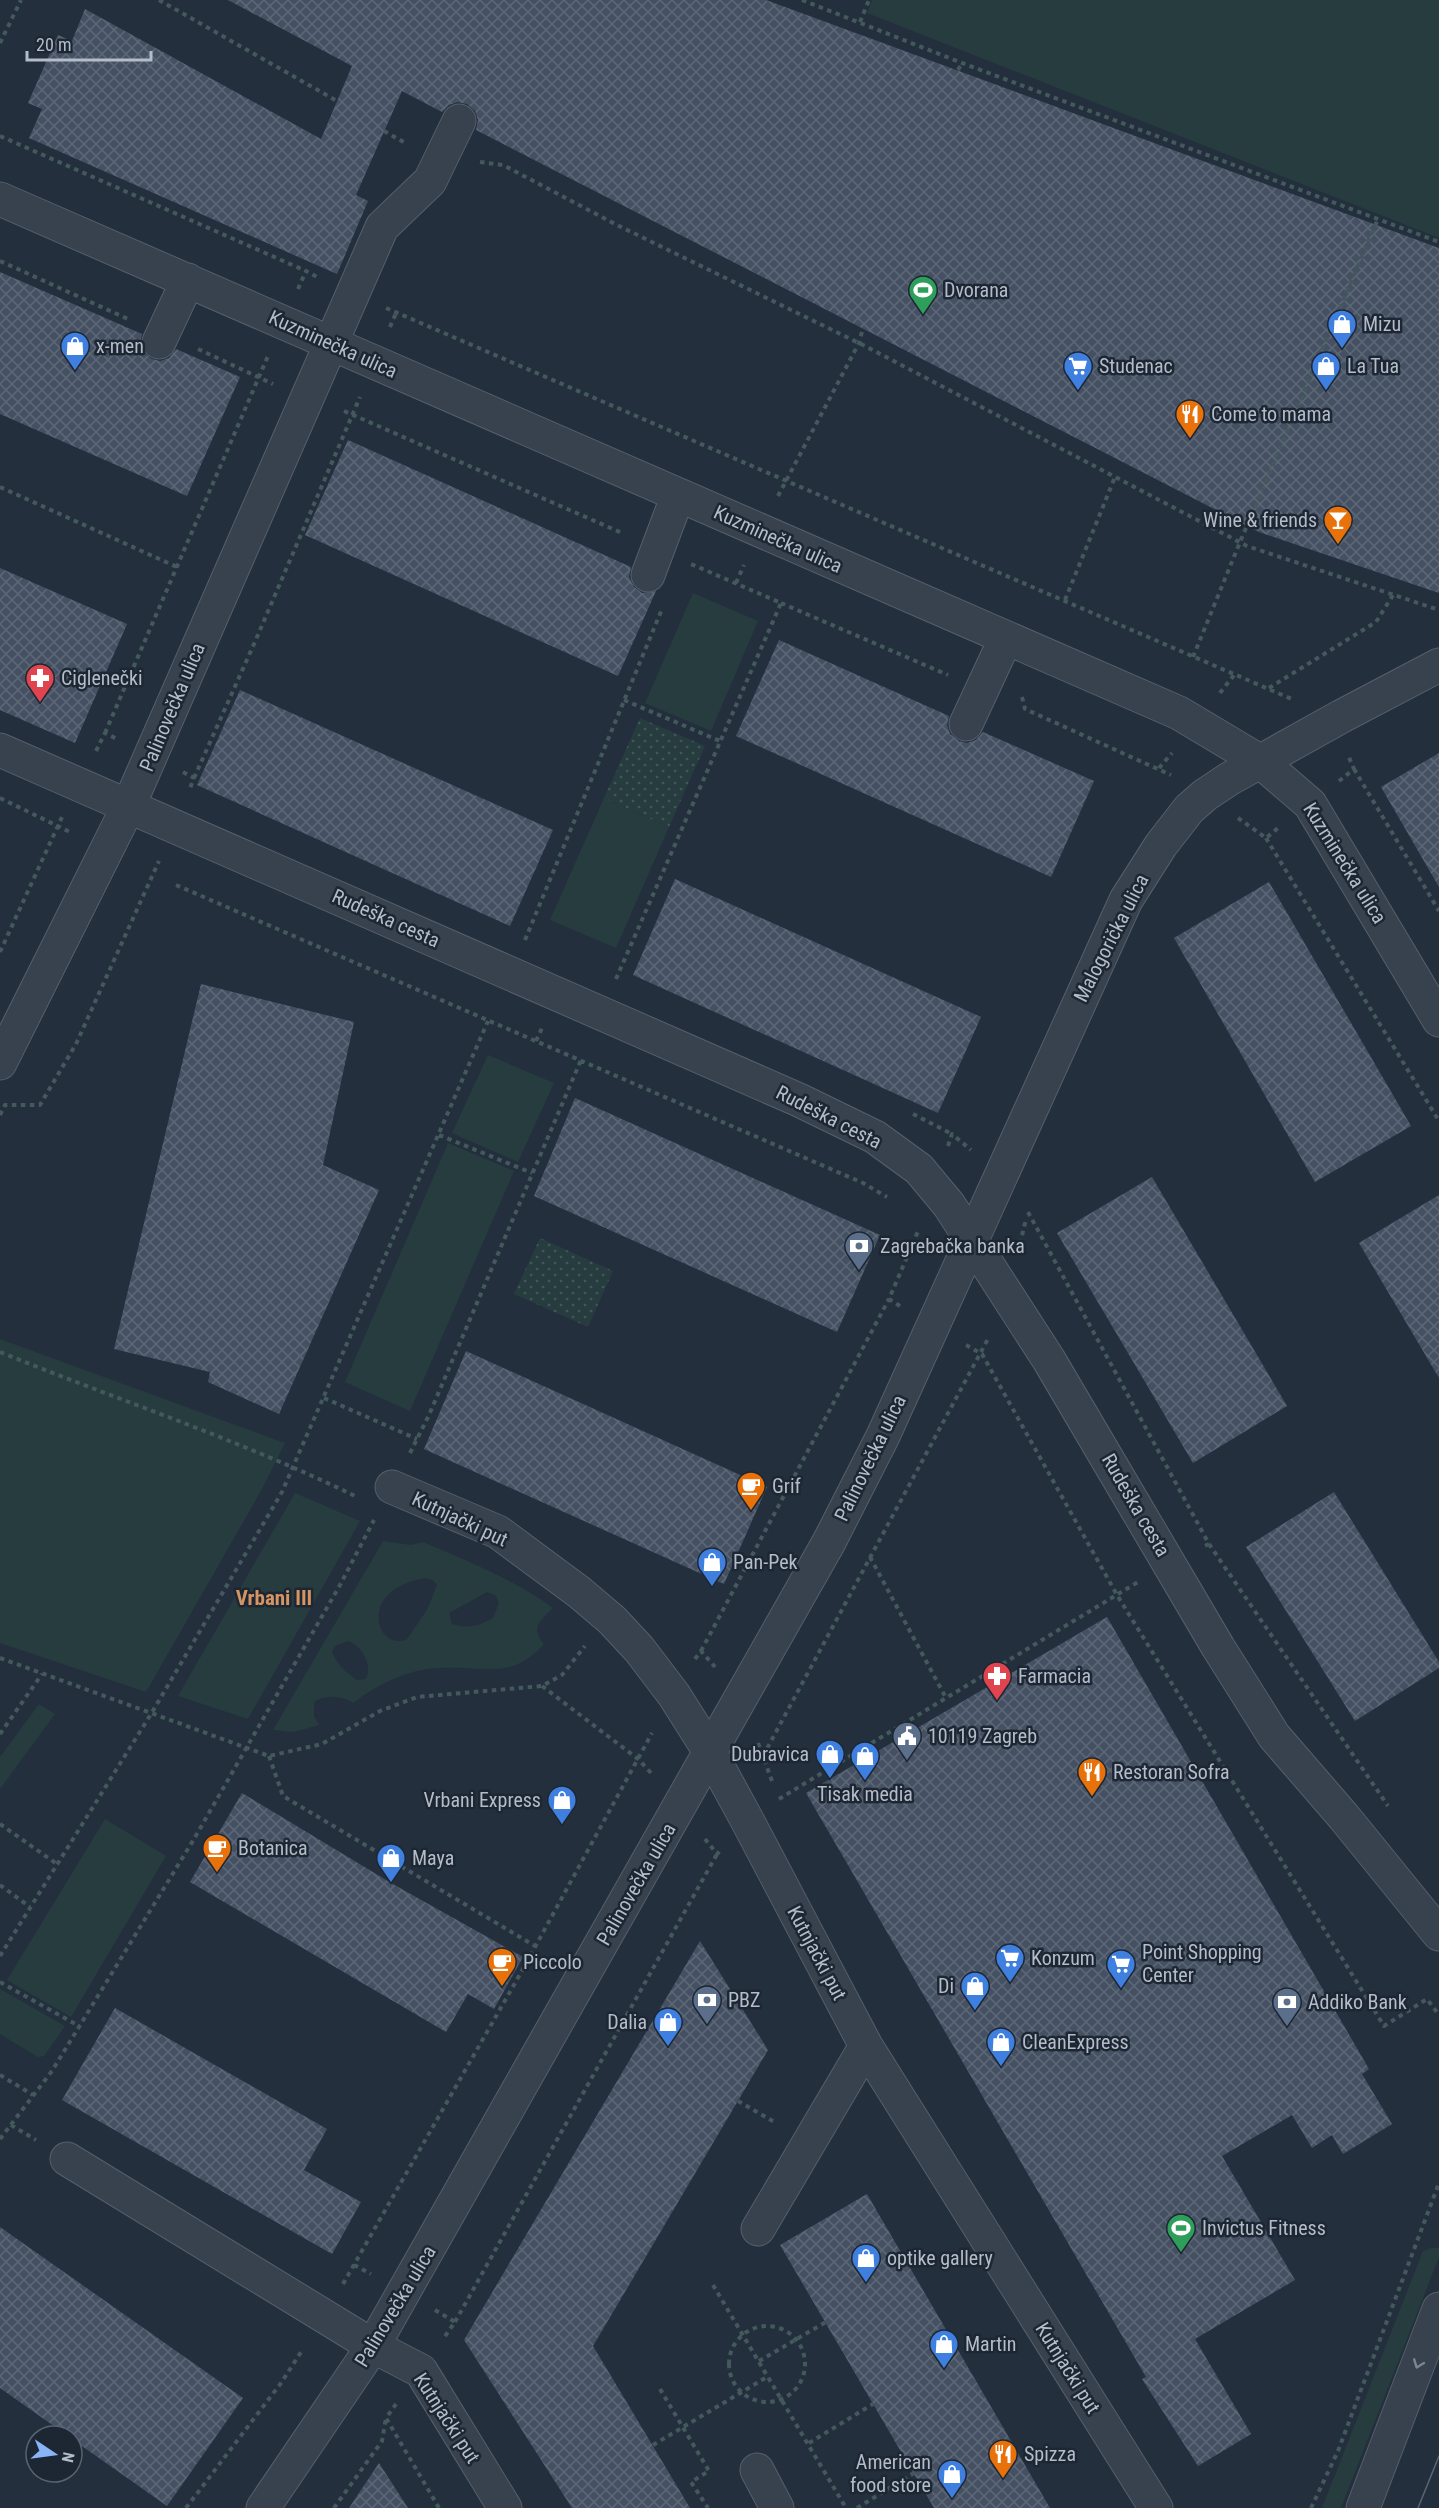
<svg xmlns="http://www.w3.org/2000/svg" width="1439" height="2508" font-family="'Roboto Condensed',sans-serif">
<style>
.green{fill:#263c3f;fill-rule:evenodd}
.park{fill:url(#park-dots)}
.building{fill:url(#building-cross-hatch)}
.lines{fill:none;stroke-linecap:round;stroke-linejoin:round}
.minor-casing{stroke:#565f6c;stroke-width:35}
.path{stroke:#44595c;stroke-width:4;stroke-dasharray:4.5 4.5;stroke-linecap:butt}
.minor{stroke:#38414e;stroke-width:33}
.tram{stroke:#5a6575;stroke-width:1.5}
.oneway{stroke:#7c8592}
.labels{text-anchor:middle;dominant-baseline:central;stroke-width:5;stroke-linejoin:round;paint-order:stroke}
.poi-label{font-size:20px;fill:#b4bcc9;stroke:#1d2633;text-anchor:start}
.street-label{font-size:20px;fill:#b4bcc9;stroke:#1d2633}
.neighbourhood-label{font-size:21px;font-weight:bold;fill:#d59563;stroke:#1d2633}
</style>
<defs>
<pattern id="park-dots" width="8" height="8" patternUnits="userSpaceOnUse" patternTransform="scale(1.5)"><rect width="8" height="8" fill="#263c3f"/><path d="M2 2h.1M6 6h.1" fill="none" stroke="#435659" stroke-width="1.8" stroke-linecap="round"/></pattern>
<pattern id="building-cross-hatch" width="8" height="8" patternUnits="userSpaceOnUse" patternTransform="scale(1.5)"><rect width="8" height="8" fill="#455162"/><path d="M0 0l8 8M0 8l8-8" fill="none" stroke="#5d6877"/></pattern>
</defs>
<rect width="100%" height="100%" fill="#242f3e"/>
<!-- green -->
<path class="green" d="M872 0H1439V238L867 13Z
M693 593 758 621 711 731 645 703Z
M604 798 669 827 616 948 550 920Z
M488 1055 554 1083 518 1162 452 1133Z
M448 1143 514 1171 410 1411 345 1382Z
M0 1339 285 1443 262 1489 146 1692 0 1643Z
M295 1493 360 1521 248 1719 178 1696Z
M383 1541 411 1545 423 1542C468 1561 513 1579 553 1608 540 1621 530 1627 544 1644 509 1683 481 1664 437 1668 406 1670 377 1685 353 1703 342 1696 326 1694 314 1702V1716L319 1725 294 1732 273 1730ZM425 1578 433 1580 437 1585 427 1610 407 1639C377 1653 355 1590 425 1578ZM487 1592 496 1596 499 1603 493 1618C479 1626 467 1629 452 1624L449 1613ZM348 1641C362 1646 373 1664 366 1679L357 1680C346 1672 336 1664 332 1651L335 1646Z
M39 1704 55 1714 0 1789V1757Z
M105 1819 166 1856 71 2017 7 1980Z
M0 1989 65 2026 44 2056 38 2057 0 2034Z
M1431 2248H1439V2257L1341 2508H1322L1423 2251Z"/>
<!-- park -->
<path class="park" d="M640 718 705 746 669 827 604 798Z
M540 1238 613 1271 588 1327 514 1294Z"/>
<!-- building -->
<path class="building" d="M228 0H766L1439 248V593L1259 532 476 130 478 120 475 111 467 104 458 102 449 105 442 112 402 91 356 195 368 201 337 274 29 138 42 109 28 103 58 35 72 41 85 9 321 139 352 66Z
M0 272 142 334 140 343 143 352 152 359 160 361 169 358 176 349 240 377 187 496 0 414Z
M348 440 631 567 629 577 634 587 642 593 656 591 618 676 305 535Z
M0 568 127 624 75 743 0 710Z
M779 640 949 716 947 725 950 734 959 741 967 743 976 740 983 732 1094 781 1051 877 736 736Z
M240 690 553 830 510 926 197 785Z
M1439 753V887L1381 787Z
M675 879 981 1017 938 1113 633 975Z
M1269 882 1411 1126 1315 1182 1174 938Z
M201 984 354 1022 323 1165 379 1190 279 1414 208 1382 210 1372 114 1349Z
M575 1098 880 1235 837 1332 534 1196Z
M1152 1177 1287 1406 1193 1463 1057 1233Z
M1439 1195V1378L1359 1243Z
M466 1351 767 1487 724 1584 424 1449Z
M1334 1492 1439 1662V1668L1355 1721 1246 1547Z
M1107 1617 1369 2069 1362 2074 1392 2124 1343 2154 1332 2135 1312 2148 1292 2115 1222 2156 1295 2280 1195 2339 1251 2434 1198 2466 1142 2379 1146 2377 806 1793Z
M242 1793 391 1883 523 1957 494 2009 468 1994 446 2032 190 1882Z
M700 1941 768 2050 593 2346 690 2508H572L464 2340Z
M115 2008 327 2129 304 2170 361 2202 332 2254 62 2100Z
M867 2194 1050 2508H934L780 2245Z
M0 2227 243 2398 167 2506 72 2439V2436H68L0 2388Z
M379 2463 408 2508H349Z"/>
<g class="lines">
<!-- minor casing -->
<g class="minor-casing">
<path id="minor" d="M0 199 1179 713 1261 762 1310 804 1439 1020
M159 342 188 280
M648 575 678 495
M966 724 1006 638
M0 750 799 1100 875 1137 919 1169 949 1205 1049 1360 1218 1647 1274 1736 1344 1817 1439 1934
M0 1063 129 805 382 227 430 181 459 121
M392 1487 498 1532 579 1592 612 1620 639 1649 674 1695 710 1752 747 1820 866 2046 1156 2508
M67 2159 373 2346 421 2371 505 2508
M758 2229 866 2046
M757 2470 777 2508
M263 2508 373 2346 829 1542 883 1436 1126 900 1161 845 1189 809 1205 795 1229 779 1342 716 1439 665
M1363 2508 1439 2309"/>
</g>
<!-- path -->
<path class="path" d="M159 0 337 101
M802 0 962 63 1439 242
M860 22 869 0
M0 43 21 0
M958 70 962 63
M384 131 407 144
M0 136 306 271
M480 162 503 165 617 225 865 346 1247 546 1439 610
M0 261 128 319
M298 289 306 271 319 278
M386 308 1294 700
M390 327 396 313
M198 349 273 384
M344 411 622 533
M0 487 177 567
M778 496 859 343 863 328
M736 583 744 565
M1065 600 1115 477
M781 603 948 675
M1193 657 1240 542 1378 219
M1269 688 1376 622 1393 595
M1220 693 1234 675
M1022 697 1025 709 1171 775
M624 700 720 741
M105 733 268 356
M96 751 105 733 117 739
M1159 768 1172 753
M1354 769 1439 911
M183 772 194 778 189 791
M194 778 254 644 360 397
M1339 781 1354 769 1348 755
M0 798 72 833
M1238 818 1266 838 1278 828
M1266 838 1439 1121
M176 885 863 1183 887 1197
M525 940 662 609
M0 952 62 817
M616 979 781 603 691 564
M536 1041 542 1028
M913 1114 952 1134
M0 1115 5 1105H40L76 1044 159 861
M439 1135 532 1173
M948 1146 952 1134 971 1150
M1028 1212 1209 1544 1202 1547
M1020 1244 1026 1219
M900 1306 889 1299 919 1229
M966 1345 982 1354 1117 1595 1384 2026 1427 1999 1439 2015
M0 1352C118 1400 240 1440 355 1496
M324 1398 417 1439
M410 1453 429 1415 581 1060
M1209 1544 1388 1806
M870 1557 946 1698
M701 1651 889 1299
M0 1658 269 1756 322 1744 380 1711 417 1697 542 1686 562 1675 585 1646
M695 1659 701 1651 715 1667
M542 1686 638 1759 653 1775
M0 1734 42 1674
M758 1743 772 1781
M269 1756 283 1796 535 1946
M763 1756 988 1339
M779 1799 1138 1582
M0 1824 57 1864
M705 1839 717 1854 721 1850
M0 1885 30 1907
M0 1956 151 1714 282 1492 488 1021
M0 1982 79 2026
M0 2075 33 2095
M738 2101 776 2123
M11 2125 36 2140
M0 2139 52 2071 194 1839 340 1585 374 1520
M354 2265 371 2274
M343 2284 523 1969 652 1733
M713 2285 846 2508
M435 2310 455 2322 443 2339
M455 2322 717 1854
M729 2364a38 38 0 1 1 76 0a38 38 0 1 1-76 0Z
M759 2361 826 2322
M660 2389 709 2471 691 2482 708 2508
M396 2404 386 2418 439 2508
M809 2443 873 2404
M653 2445 767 2377
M186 2508 281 2383 303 2349
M334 2508 382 2441 386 2418
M857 2508 914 2473
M1311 2508 1338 2451 1439 2183"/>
<!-- minor -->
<use href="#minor" class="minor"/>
<!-- tram -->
<path class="tram" d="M1418 2508 1439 2456"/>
</g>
<!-- one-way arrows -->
<defs><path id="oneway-chevron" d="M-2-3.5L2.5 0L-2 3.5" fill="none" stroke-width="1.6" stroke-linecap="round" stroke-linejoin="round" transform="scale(1.5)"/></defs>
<use class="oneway" href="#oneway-chevron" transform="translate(1418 2364) rotate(111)"/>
<!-- icons -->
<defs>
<g id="stadium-pin" transform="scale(1.5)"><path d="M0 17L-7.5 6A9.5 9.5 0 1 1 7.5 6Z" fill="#2e9e5b" stroke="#1d2633"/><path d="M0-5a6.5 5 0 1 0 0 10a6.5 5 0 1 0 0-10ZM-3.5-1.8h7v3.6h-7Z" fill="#fff"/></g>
<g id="shop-pin" transform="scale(1.5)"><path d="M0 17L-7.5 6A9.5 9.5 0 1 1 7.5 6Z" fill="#3f7fe0" stroke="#1d2633"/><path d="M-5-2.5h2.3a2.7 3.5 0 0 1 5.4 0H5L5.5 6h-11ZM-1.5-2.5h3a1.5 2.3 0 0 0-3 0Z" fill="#fff"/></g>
<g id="supermarket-pin" transform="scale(1.5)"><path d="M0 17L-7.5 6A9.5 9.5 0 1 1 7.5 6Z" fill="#3f7fe0" stroke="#1d2633"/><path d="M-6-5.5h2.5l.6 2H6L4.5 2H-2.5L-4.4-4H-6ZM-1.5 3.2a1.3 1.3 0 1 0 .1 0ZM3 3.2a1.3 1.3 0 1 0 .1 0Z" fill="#fff"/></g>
<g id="restaurant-pin" transform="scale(1.5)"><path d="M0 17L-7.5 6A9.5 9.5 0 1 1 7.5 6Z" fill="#e8710a" stroke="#1d2633"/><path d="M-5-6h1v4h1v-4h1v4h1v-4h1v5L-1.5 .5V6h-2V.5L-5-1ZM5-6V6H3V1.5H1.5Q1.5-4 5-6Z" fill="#fff"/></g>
<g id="bar-pin" transform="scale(1.5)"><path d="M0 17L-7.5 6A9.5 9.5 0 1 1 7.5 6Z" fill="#e8710a" stroke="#1d2633"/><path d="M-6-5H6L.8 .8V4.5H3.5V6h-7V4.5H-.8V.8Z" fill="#fff"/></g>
<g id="pharmacy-pin" transform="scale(1.5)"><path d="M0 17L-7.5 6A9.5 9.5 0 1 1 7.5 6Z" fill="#e0444e" stroke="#1d2633"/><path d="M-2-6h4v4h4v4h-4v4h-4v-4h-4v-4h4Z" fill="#fff"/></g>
<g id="bank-pin" transform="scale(1.5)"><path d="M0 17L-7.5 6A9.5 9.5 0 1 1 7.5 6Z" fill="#5c6f8a" stroke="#1d2633"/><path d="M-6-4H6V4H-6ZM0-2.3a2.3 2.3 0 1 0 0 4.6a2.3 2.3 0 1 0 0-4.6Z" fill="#fff"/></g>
<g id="cafe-pin" transform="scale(1.5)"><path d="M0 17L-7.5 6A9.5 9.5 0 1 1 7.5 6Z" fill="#e8710a" stroke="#1d2633"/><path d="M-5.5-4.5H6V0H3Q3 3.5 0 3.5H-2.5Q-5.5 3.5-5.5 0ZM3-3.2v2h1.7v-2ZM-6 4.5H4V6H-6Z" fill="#fff"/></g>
<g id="civic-pin" transform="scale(1.5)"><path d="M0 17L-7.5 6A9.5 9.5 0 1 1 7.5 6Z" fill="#5c6f8a" stroke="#1d2633"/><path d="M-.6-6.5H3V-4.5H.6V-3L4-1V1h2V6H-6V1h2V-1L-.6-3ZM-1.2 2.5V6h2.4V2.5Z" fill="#fff"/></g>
</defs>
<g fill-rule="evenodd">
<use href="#stadium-pin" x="923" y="290"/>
<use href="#shop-pin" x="1342" y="324"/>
<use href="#shop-pin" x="75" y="346"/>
<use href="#supermarket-pin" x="1078" y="366"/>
<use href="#shop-pin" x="1326" y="366"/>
<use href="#restaurant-pin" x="1190" y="414"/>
<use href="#bar-pin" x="1338" y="520"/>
<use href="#pharmacy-pin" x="40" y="678"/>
<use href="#bank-pin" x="859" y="1246"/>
<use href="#cafe-pin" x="751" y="1486"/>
<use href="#shop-pin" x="712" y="1562"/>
<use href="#pharmacy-pin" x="997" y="1676"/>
<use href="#civic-pin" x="907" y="1736"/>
<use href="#shop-pin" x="830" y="1754"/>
<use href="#shop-pin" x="865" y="1756"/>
<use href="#restaurant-pin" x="1092" y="1772"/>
<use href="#shop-pin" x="562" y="1800"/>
<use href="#cafe-pin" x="217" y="1848"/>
<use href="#shop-pin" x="391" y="1858"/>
<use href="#supermarket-pin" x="1010" y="1958"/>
<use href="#cafe-pin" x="502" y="1962"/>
<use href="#supermarket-pin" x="1121" y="1964"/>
<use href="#shop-pin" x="975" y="1986"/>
<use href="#bank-pin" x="707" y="2000"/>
<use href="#bank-pin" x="1287" y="2002"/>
<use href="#shop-pin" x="668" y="2022"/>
<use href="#shop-pin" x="1001" y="2042"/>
<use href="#stadium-pin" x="1181" y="2228"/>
<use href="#shop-pin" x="866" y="2258"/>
<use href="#shop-pin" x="944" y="2344"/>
<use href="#restaurant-pin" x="1003" y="2454"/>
<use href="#shop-pin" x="952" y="2474"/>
</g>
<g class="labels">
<!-- poi labels -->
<g class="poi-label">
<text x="944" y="290">Dvorana</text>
<text x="1363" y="324">Mizu</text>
<text x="96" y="346">x-men</text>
<text x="1099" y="366">Studenac</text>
<text x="1347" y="366">La Tua</text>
<text x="1211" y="414">Come to mama</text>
<text x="1317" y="520" text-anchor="end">Wine &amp; friends</text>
<text x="61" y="678">Ciglenečki</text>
<text x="880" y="1246">Zagrebačka banka</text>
<text x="772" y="1486">Grif</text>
<text x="733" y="1562">Pan-Pek</text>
<text x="1018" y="1676">Farmacia</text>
<text x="928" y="1736">10119 Zagreb</text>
<text x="809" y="1754" text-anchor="end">Dubravica</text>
<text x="1113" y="1772">Restoran Sofra</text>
<text x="865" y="1794" text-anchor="middle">Tisak media</text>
<text x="541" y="1800" text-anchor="end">Vrbani Express</text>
<text x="238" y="1848">Botanica</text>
<text x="412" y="1858">Maya</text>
<text x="1142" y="1952">Point Shopping<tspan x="1142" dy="23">Center</tspan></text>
<text x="1031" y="1958">Konzum</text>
<text x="523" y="1962">Piccolo</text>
<text x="954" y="1986" text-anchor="end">Di</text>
<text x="728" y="2000">PBZ</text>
<text x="1308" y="2002">Addiko Bank</text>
<text x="647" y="2022" text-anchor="end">Dalia</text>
<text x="1022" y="2042">CleanExpress</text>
<text x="1202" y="2228">Invictus Fitness</text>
<text x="887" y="2258">optike gallery</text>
<text x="965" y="2344">Martin</text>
<text x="1024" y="2454">Spizza</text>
<text x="931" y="2462" text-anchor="end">American<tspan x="931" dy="23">food store</tspan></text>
</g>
<!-- street labels -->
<g class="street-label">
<text transform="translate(333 344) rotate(24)">Kuzminečka ulica</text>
<text transform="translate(778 539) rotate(24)">Kuzminečka ulica</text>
<text transform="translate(172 707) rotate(-67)">Palinovečka ulica</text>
<text transform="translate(1345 863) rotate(58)">Kuzminečka ulica</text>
<text transform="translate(386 918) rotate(24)">Rudeška cesta</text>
<text transform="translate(1111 938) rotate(-63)">Malogorička ulica</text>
<text transform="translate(829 1117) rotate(27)">Rudeška cesta</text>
<text transform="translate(870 1458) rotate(-64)">Palinovečka ulica</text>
<text transform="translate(1136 1505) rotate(60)">Rudeška cesta</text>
<text transform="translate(460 1519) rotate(25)">Kutnjački put</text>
<text transform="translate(636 1884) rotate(-60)">Palinovečka ulica</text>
<text transform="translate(817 1953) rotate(62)">Kutnjački put</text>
<text transform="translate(395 2306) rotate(-59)">Palinovečka ulica</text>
<text transform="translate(1068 2368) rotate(58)">Kutnjački put</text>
<text transform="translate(447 2418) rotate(57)">Kutnjački put</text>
</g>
<!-- neighbourhood labels -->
<g class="neighbourhood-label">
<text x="274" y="1598">Vrbani III</text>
</g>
</g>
<!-- north arrow -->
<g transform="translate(54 2454) rotate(103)"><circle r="28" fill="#1d2633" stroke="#59626f" stroke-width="1.5"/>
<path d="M0-4.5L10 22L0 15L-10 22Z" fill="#8ab4f8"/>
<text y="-9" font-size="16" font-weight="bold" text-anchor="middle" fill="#b4bcc9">N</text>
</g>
<!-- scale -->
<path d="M27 51v9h124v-9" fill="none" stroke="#b4bcc9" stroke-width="3"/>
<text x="36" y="51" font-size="18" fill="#b4bcc9" stroke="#1d2633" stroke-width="4.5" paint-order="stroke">20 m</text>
</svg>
